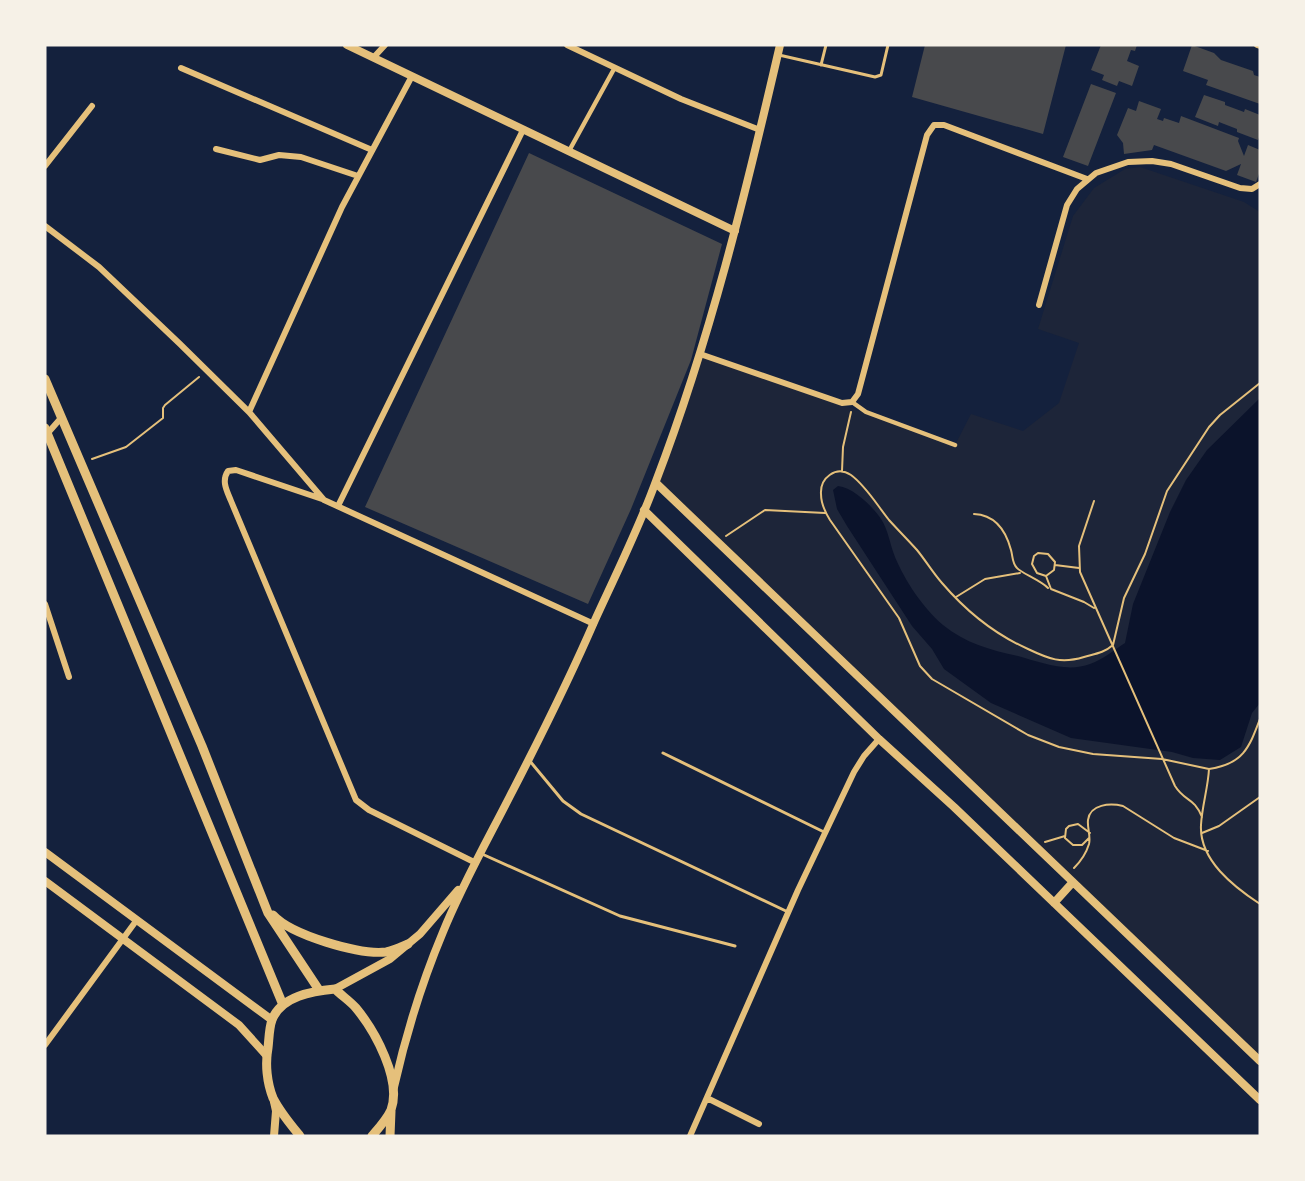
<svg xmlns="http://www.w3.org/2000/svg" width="1305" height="1181" font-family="Merriweather,serif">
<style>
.green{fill:#1d2539}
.water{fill:#0b132b}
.building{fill:#48494c}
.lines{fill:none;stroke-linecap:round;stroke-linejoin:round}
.path{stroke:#e5c07b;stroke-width:2}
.service{stroke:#e5c07b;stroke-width:3}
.pedestrian{stroke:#e5c07b;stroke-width:4.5}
.minor{stroke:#e5c07b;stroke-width:6}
.tertiary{stroke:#e5c07b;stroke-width:8}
.secondary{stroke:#e5c07b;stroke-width:8}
.primary{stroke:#e5c07b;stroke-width:9}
</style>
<rect width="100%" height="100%" fill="#14213d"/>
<!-- green -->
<path class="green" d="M1140 167 1244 202 1260 212V1061L656 483 700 354 955 445 971 414 1023 431 1059 403 1079 343 1038 329 1073 216 1094 188 1125 169Z"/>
<!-- water -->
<path class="water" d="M1260 398V703L1252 713 1241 747 1220 760 1193 758 1172 752 1071 738 991 703 944 669 932 649 912 626 847 526 837 509 833 490 838 486C854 488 872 506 881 519 888 529 890 545 895 557 905 581 923 608 943 625 965 643 990 650 1018 656 1040 662 1067 673 1090 664 1102 660 1114 650 1125 643L1133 604 1170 512 1186 480 1207 450Z"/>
<!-- building -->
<path class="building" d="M925 45H1066L1043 134 912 97Z
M1101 45H1137L1135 51 1131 50 1127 61 1139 66 1132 86 1119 81 1117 86 1102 80 1104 75 1091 70Z
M1192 45 1214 53 1221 60 1253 71 1254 75 1260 77V104L1206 85 1208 80 1183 71Z
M1091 84 1116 93 1088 166 1063 157Z
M1204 95 1225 102V105L1244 112 1245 109 1260 115V135L1258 140 1237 132V129L1219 122 1218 126 1195 117Z
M1139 101 1161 109 1157 119 1163 121 1164 118 1179 123 1181 116 1239 138 1238 141 1244 156 1248 145 1260 150V171L1256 182 1237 175 1241 164 1226 171 1154 145 1152 150 1124 154 1123 143 1117 135 1128 108 1136 111Z
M529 153 722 244 691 360 631 509 588 604 365 507Z"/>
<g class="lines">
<!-- path -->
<path class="path" d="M92 459 126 447 163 418V408L165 405 199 377
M842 471 843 447 851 412
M1094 501 1079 546 1080 572 1175 786C1185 802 1194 797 1202 817
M974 514C996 515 1006 531 1011 550 1013 557 1012 563 1017 568 1021 573 1040 580 1048 588
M726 536 765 510 825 513
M1055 565 1079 568
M1046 576 1054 570 1055 562 1048 554 1038 553 1034 556 1032 564 1037 573 1046 576 1051 589 1084 602 1094 608
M956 597 985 579 1020 573
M1260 719C1249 748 1243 764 1209 769 1208 788 1202 806 1201 825 1199 860 1234 887 1260 904
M1209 769 1162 759 1093 754 1059 747 1028 735 932 679 920 666 899 618 830 520C825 512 821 504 821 494 820 478 836 465 851 475 866 486 877 505 889 520 898 530 908 540 917 550 926 561 933 573 942 583 966 611 994 634 1028 649 1049 659 1061 664 1084 657 1094 654 1104 653 1113 645L1124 598 1145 554 1167 491 1209 427 1220 415 1260 383
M1202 833 1219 826 1260 797
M1089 838 1082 845H1073L1065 838 1066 829 1069 826 1078 824 1090 833
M1045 842 1065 836
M1074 868C1081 861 1086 854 1089 844 1091 836 1087 828 1088 820 1090 804 1110 803 1123 806L1174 838 1208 851"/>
<!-- service -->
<path class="service" d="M779 55 875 77 881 75 888 45
M821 65 826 45
M663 753 824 832
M529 760 563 801 581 814 788 912
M482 854 620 916 735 946"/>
<!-- pedestrian -->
<path class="pedestrian" d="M569 151 614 69
M852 402 866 412 955 445"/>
<!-- minor -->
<path class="minor" d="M567 45 681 99 760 130
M1257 45 1260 46
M374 57 385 45
M181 68 372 150
M216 149 260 160 279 155 301 157 358 176
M45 166 92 106
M45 226 99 267 180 344 249 412 324 500 594 624
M1039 305 1067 205 1077 189 1096 173 1128 162 1152 161 1171 164 1240 188 1252 189 1260 184
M700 354 842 403 852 402 858 394 927 135 934 125H944L1087 179
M249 412 342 207 412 76
M47 434 61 418
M322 499 236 470 228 471C221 481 227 491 231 501L356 800 369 810 476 863
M338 506 523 130
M45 604 69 677
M45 1045 136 921
M707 1098 759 1124
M690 1136 798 890 854 772 864 756 879 739"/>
<!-- tertiary -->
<path class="tertiary" d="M347 45 735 231
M656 483 1260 1061
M644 510 879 739 954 807 1260 1100
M1054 903 1073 882"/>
<!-- secondary -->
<path class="secondary" d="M45 852 272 1020
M45 881 239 1025 267 1056
M335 989 390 959 420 934 458 890
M394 1087C406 1034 422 982 443 932 462 885 487 841 510 796 540 738 569 680 595 620 616 574 639 528 656 481 710 340 746 192 780 45
M274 1102 276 1111 274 1136"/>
<!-- primary -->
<path class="primary" d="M45 379 202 746 268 913 319 990
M45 428 283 1005
M273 915C291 935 359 955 386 952 393 951 401 947 408 944
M300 1136C291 1125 280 1112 273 1098 267 1083 265 1064 268 1048 269 1040 269 1028 272 1020 281 996 313 991 335 989 342 996 350 1001 356 1008 375 1031 402 1080 391 1110 387 1119 378 1129 372 1136
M390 1136 391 1111"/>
</g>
<!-- border -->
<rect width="1305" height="1181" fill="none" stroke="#f6f1e7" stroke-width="93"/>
</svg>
